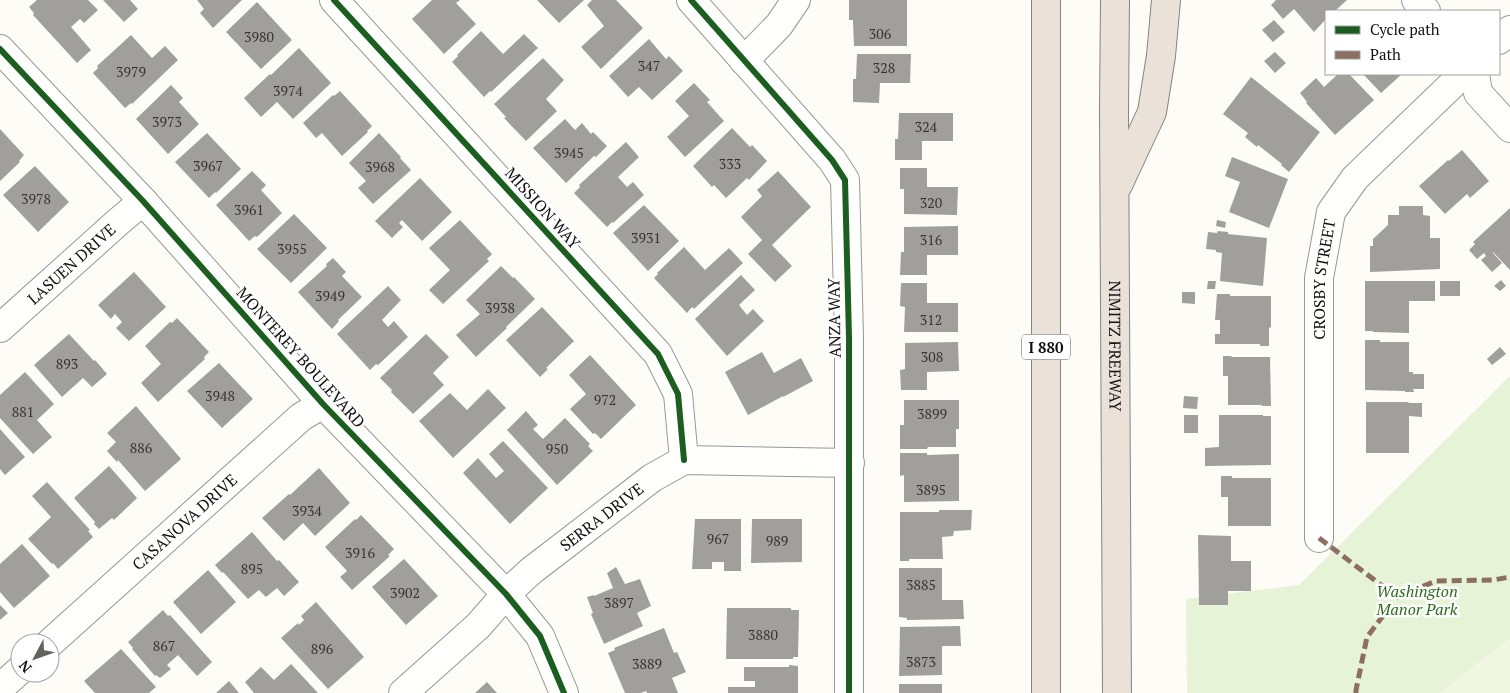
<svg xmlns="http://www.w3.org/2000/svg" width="1510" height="693" font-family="'PT Serif',serif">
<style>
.green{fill:#e7f3d7}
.pitch{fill:#f0f6e1}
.building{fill:#a19f9c}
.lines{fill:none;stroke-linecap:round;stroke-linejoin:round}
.minor-casing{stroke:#979795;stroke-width:30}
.highway-casing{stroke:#858482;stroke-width:30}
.minor{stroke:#fffffe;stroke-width:28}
.highway{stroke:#eae1d8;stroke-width:28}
.quiet{stroke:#8d6e63;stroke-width:5;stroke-dasharray:10 5;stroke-linecap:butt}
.cycleway-casing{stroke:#fff;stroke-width:9}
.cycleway{stroke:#1b5e20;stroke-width:6}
.labels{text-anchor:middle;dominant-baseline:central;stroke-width:5;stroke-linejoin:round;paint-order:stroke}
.number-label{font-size:14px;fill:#353434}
.shield{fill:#fff;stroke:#585858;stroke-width:1}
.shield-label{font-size:15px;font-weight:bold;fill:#111}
.street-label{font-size:16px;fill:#111;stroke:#fff}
.park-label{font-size:16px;font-style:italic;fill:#2f6b1f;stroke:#fff}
</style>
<rect width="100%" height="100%" fill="#fdfcf7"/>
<!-- green -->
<path class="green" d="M1510 376V693H1187L1186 599 1299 585Z"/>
<!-- pitch -->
<path class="pitch" d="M1510 638V693H1439Z"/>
<!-- building -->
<path class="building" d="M37 0H88L98 10 84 23 80 19 71 27 91 50 77 63 33 15 34 13 29 7Z
M103 0H130L138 9 124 22Z
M197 0H242L213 28 200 13 204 9Z
M432 0H460L456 3 476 24 444 54 412 19Z
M537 0H584L559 23Z
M592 0H616L643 28 601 69 581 47 604 26 587 5Z
M849 0H907V46H854L853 20H849Z
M1276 0H1347L1335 11H1326V19L1314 32 1294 9 1283 19 1271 5Z
M257 2 292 40 261 69 226 32Z
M1274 20 1285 32 1273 42 1262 30Z
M481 31 503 54 524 34 538 48 491 92 490 91 484 97 452 62 458 56 457 55Z
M131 35 152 58 165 46 178 60 132 104 131 103 125 108 93 73 98 68 97 66Z
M649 39 666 59 669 56 683 71 652 100 639 87 628 97 609 76Z
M299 48 331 83 293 119 277 102 261 117 244 98 270 74 271 75Z
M1275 52 1286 63 1275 73 1264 61Z
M857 54H911L910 83H880L879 103 853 102V79H856Z
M543 58 564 80 546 99 557 111 526 141 504 118 506 117 494 104Z
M1338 74H1349L1374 100 1335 135 1306 103 1307 102 1300 93 1316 78 1324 87Z
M1363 74H1402L1381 93Z
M1251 77 1320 132 1289 172 1281 165 1282 164 1258 145 1257 147 1245 137 1248 133 1223 114Z
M694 83 710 100 707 102 724 121 685 157 667 137 689 116 675 101Z
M171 85 183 98 179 102 199 124 168 154 136 119Z
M340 91 372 126 367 131 368 132 342 156 322 133 316 138 303 123 333 95 334 96Z
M899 113H953V141H922V160H895V139H898Z
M565 119 575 130 582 123 591 134 593 132 607 146 596 157 594 156 566 183 533 148Z
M732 128 750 147 752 145 767 161 749 180 747 178 726 198 714 185 712 187 693 166Z
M0 129 24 155 19 161 20 162 0 181Z
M207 133 241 169 216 193 215 192 209 198 175 162Z
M379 133 401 157 400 158 411 170 373 204 358 188 366 181 349 163Z
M626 142 639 157 618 177 627 187 633 182 644 195 613 223 612 222 607 227 574 193 580 187 579 185Z
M1462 150 1489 181 1470 198 1467 194 1445 214 1419 186 1448 160 1449 161Z
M1232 157 1288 179 1269 228 1229 212 1240 182 1225 176Z
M35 166 69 202 38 232 3 195Z
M900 168H927V187H958L957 215 904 214V189H900Z
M252 171 266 185 261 190 282 213 257 237 255 236 249 241 216 205Z
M778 171 811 207 772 245 792 266 775 282 748 254 762 240 741 217 762 196 757 190Z
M420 178 452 212 422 241 402 220 399 223 403 227 392 238 375 221Z
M644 205 679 241 648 271 613 233Z
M1399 206H1423V215L1430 216V238H1440V269L1370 272V246H1373V239L1388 225V215H1399Z
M1510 208V270L1493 252V253L1502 263 1492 272 1481 260 1486 256 1484 253 1477 259 1469 250 1475 244 1473 242Z
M294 214 327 248 291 283 257 249Z
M460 220 492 254 487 259 489 261 443 304 429 290 450 270 429 248Z
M1217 220 1226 222 1225 228 1216 226Z
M958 226V255H927V275H900L901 252H904V227Z
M1218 231 1228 232V234L1267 238 1263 286 1220 281 1222 253 1216 252V250L1206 249 1208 232 1217 233Z
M684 247 705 270 729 248 743 263 694 309 692 307 687 313 654 278 658 274 657 273Z
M333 258 346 272 342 276 362 297 338 320 339 321 332 329 298 292 327 266 326 264Z
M501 266 513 278 514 277 535 299 506 327 507 328 476 357 456 335 480 314 466 300Z
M134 272 166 307 129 341 116 328 122 322 115 314 111 319 98 305Z
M741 275 755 290 739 305 747 315 753 309 764 321 727 356 695 319Z
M1501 280 1506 286 1500 291 1494 286Z
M1208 281H1216L1215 289H1207Z
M1365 281H1435V301H1409V333L1373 332V331H1365Z
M1440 281H1460V296H1440Z
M901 283H927V303H958V332H904L905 307 900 306Z
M388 286 401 300 382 320 388 327 394 321 408 337 378 365 376 364 370 370 337 334Z
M1182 292H1195V304L1182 303Z
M1217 294H1230V296H1271V327L1269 328V346H1260V344H1215V334H1220V320H1215Z
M542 307 574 341 546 368 548 369 540 377 506 340Z
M177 318 209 352 204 357 205 359 158 402 141 383 161 364 145 346 170 322 172 323Z
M69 334 94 361 95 360 107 374 92 387 83 378 62 397 34 365Z
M426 334 449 357 433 373 444 385 413 414 391 392 392 390 380 378Z
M1365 340H1380V342H1409V372H1413V374H1424V389H1413L1414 392H1405V391L1365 390Z
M958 342 959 371 927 372V390H901L900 370 905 369V343Z
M1500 347 1506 354 1492 365 1487 359Z
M762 352 774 373 801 358 813 381 783 397V396L748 415 725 372Z
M590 355 636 405 601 439 595 433 593 434 570 409 586 394 569 375Z
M1223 356H1232L1231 357H1270L1271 406H1262V405H1228V376H1223Z
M219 363 253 399 222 428 187 391Z
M25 372 54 404 37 420 52 437 33 454 0 418V395Z
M488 389 506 408 453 458 419 421 450 393 467 410Z
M1184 396 1198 397 1197 409 1183 408Z
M904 400H959V429H956V447H928L927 449H900V425H904Z
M1366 402H1408L1409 403H1422V417L1409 416V453H1366Z
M136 406 181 459 145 491 118 460 117 462 107 451 116 442 107 433Z
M526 411 538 425 533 429 543 439 565 418 590 444 588 446 593 451 557 485 507 430Z
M1184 415H1198V433H1184Z
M1219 415H1263V416H1271V465L1205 466V448L1219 447Z
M0 429 25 457 5 475 0 469Z
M503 441 548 488 510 524 463 473 478 458 496 478 504 471 489 454Z
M900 453H927V455L959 454V501L904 502V475L900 476Z
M109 466 137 498 114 520 112 518 99 529 94 524 95 522 74 498Z
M319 468 350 503 315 536 303 523 284 541 262 518 289 494 290 495Z
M1221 476H1232V478H1271V526H1228V497H1221Z
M47 482 90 530 88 531 93 537 58 569 53 563 52 564 28 539 51 517 32 496Z
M939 510H972L971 530 954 531 953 536 942 537 943 559H909V561H900V512H939Z
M361 515 394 549 388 555 390 556 352 590 340 577 347 571 325 547 355 519 356 520Z
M695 519H741V571H724V562H712V569H692Z
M752 519H802V562L751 563Z
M252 532 277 561 279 560 299 582 284 596 277 588 266 597 259 590 248 599 223 572 222 573 215 565Z
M1198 535 1231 536V561H1251V591H1228V605H1199Z
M22 544 50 576 14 608 0 592V564Z
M404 559 438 596 406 625 372 587Z
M616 567 625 584 640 579 651 606 637 613 643 626 604 644 591 614 593 613 587 597 594 595V596L613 588 607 573Z
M899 568H942V600H963L964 619 907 620V618L899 617Z
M208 570 236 602 201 634 173 602Z
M316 602 364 657 328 689 281 638 298 623 299 625 304 620 301 616Z
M0 605 8 613 0 620Z
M727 608H791V610H799L798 657H793V659H726Z
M163 610 168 616 170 615 212 662 197 676 178 655 167 665 171 669 160 678 156 675 155 676 132 649 133 648 128 642Z
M960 626 961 646H942V675L899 676 900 627Z
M664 628 674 653 677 652 686 672 672 678 678 693H647L646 691 641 693H625L608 653 615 650 614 648Z
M121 649 156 687 149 693H95L84 681Z
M291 664 318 693H254L245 682 261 667 274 680Z
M789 665 798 666V693H728V687H755V681H744V667H789Z
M229 681 239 693H216Z
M487 682 497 693H475Z
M899 684H942V693H899Z"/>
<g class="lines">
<!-- minor casing -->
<g class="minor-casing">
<g id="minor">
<path d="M334 0 658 354 678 394 684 460"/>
<path d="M691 0 832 160 845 180 849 337V693"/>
<path d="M1416 0 1426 11"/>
<path d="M1499 40 1510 30"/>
<path d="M0 49 143 201 323 404 506 594 540 636 564 693"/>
<path d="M744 61 779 25 796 0"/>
<path d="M1475 74 1478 93 1510 128"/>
<path id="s1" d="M0 328 118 222 143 201"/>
<path id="s2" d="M1319 538V278L1331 212 1355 178 1463 74"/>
<path id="s3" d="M50 643 301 417 323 404"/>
<path d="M0 688 20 670"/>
<path id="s4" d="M403 693 478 626 506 594 531 571 652 478 684 460 850 463"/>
</g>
</g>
<!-- highway casing -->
<g class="highway-casing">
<g id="highway">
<path id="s5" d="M1115 0 1114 110 1117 693"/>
<path d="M1118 185 1152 112 1161 56 1166 0"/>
<path d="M1046 693V0"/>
</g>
</g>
<!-- minor -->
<use href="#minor" class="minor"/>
<!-- highway -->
<use href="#highway" class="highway"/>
<!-- quiet -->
<path class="quiet" d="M1319 538 1397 597
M1356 693V690L1367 637 1397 597 1436 581 1493 580 1510 577"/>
<!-- cycleway casing -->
<g class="cycleway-casing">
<path id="cycleway" d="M334 0 658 354 678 394 684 460
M691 0 832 160 845 180 849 337V693
M0 49 143 201 323 404 506 594 540 636 564 693"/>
</g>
<!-- cycleway -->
<use href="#cycleway" class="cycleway"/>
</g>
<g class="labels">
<!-- number labels -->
<g class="number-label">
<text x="880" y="33">306</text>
<text x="259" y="36">3980</text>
<text x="649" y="65">347</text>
<text x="884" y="67">328</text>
<text x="131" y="71">3979</text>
<text x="288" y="90">3974</text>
<text x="167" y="121">3973</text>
<text x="926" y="126">324</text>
<text x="569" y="152">3945</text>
<text x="730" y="163">333</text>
<text x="208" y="165">3967</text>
<text x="380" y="166">3968</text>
<text x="36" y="198">3978</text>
<text x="931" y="202">320</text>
<text x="249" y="209">3961</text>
<text x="646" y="237">3931</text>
<text x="931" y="239">316</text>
<text x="292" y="248">3955</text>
<text x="330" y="295">3949</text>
<text x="500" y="307">3938</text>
<text x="931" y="319">312</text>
<text x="932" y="356">308</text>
<text x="67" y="363">893</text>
<text x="220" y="395">3948</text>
<text x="605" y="399">972</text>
<text x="23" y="411">881</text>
<text x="932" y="413">3899</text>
<text x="141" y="447">886</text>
<text x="557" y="448">950</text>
<text x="931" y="489">3895</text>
<text x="307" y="510">3934</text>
<text x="718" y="538">967</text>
<text x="777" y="540">989</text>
<text x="360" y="552">3916</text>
<text x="252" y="568">895</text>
<text x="921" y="584">3885</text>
<text x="405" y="592">3902</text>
<text x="619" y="602">3897</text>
<text x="763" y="634">3880</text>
<text x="164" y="645">867</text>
<text x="322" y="648">896</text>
<text x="921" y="661">3873</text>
<text x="647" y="663">3889</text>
</g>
<!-- shield labels -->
<rect class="shield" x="1022" y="334.5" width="48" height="25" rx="4"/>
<g class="shield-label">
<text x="1046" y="347">I 880</text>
</g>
<!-- street labels -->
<g class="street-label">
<text transform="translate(543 208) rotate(48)">MISSION WAY</text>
<text stroke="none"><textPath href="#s1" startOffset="96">LASUEN DRIVE</textPath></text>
<text stroke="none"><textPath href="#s2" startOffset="259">CROSBY STREET</textPath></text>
<text transform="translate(834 318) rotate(-91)">ANZA WAY</text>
<text stroke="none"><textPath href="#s5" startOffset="346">NIMITZ FREEWAY</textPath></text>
<text transform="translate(301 357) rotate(48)">MONTEREY BOULEVARD</text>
<text stroke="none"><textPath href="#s4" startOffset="266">SERRA DRIVE</textPath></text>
<text stroke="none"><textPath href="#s3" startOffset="181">CASANOVA DRIVE</textPath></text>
</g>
<!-- park labels -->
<g class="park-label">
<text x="1417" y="591">Washington<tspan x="1417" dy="18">Manor Park</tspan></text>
</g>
</g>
<!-- legend -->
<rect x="1325" y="10" width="175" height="65" fill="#ffffff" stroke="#a0a0a0"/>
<rect x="1335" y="26" width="25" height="8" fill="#1b5e20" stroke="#a0a0a0"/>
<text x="1370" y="35" font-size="15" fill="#111111">Cycle path</text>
<rect x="1335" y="51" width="25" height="8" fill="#8d6e63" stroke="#a0a0a0"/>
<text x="1370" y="60" font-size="15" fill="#111111">Path</text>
<!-- north arrow -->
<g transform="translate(35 658) rotate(229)"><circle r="24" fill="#ffffff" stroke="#a0a0a0"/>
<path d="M0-4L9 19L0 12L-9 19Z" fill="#646362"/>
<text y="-8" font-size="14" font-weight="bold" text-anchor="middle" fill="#111111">N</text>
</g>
</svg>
